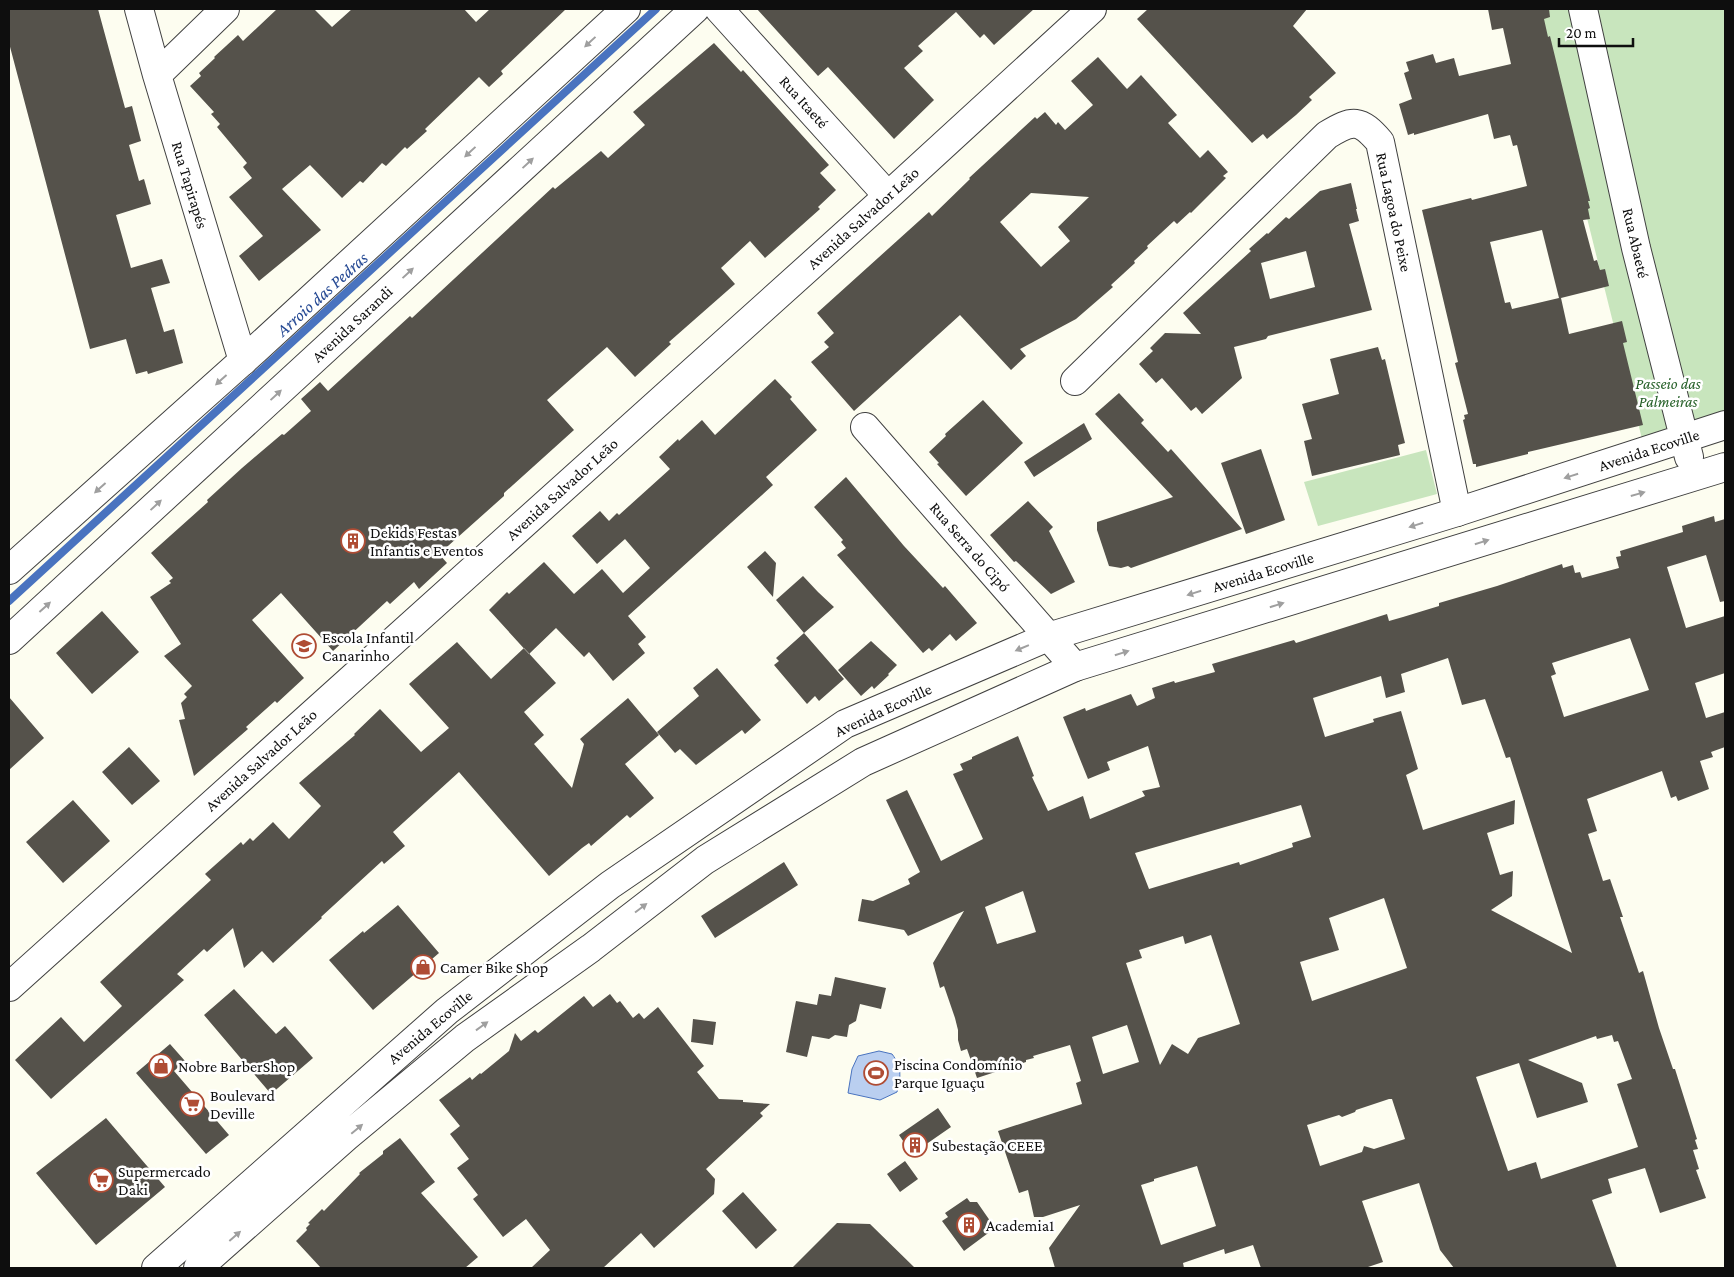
<svg xmlns="http://www.w3.org/2000/svg" width="1734" height="1277" font-family="'Crimson Pro',serif">
<style>
.green{fill:#c8e5bd}
.water{fill:#bacff0;stroke:#4973bf}
.lines{fill:none;stroke-linecap:round;stroke-linejoin:round}
.stream{stroke:#4973bf;stroke-width:8}
.building{fill:#55524b;fill-rule:evenodd}
.minor-casing{stroke:#414141;stroke-width:30}
.tertiary-casing{stroke:#414141;stroke-width:30}
.minor{stroke:#fff;stroke-width:28}
.tertiary{stroke:#fff;stroke-width:28}
.oneway{fill:#9f9f9f}
.labels{text-anchor:middle;dominant-baseline:central;stroke-width:5;stroke-linejoin:round;paint-order:stroke}
.street-label{font-size:16px;fill:#0e0e0e;stroke:#fff}
.park-label{font-size:16px;font-style:italic;fill:#255f27;stroke:#fff}
.poi-label{font-size:16px;fill:#0e0e0e;stroke:#fff;text-anchor:start}
.water-label{font-size:18px;font-style:italic;fill:#244893;stroke:#fff}
</style>
<rect width="100%" height="100%" fill="#fdfdf0"/>
<!-- green -->
<path class="green" d="M1535 9H1725V414L1642 439Z
M1426 450 1437 494 1318 526 1304 482Z"/>
<!-- water -->
<path class="water" d="M879 1051 892 1054C902 1067 901 1077 897 1092L880 1100 848 1093 852 1069 858 1056Z"/>
<g class="lines">
<!-- stream -->
<path class="stream" d="M9 601 656 9"/>
</g>
<!-- building -->
<path class="building" d="M9 9H98L125 108 132 106 141 141 129 145 139 181 144 179 151 204 116 215 131 268 162 259 170 283 151 288 164 332 174 329 183 363 148 374 147 371 136 374 126 339 90 349 9 43Z
M277 9H314L332 27 352 9H464L476 22 490 9H566L501 71 503 74 489 87 479 77 425 129 427 131 407 149 405 147 386 166 382 163 363 183 360 181 342 198 310 165 282 189 321 230 259 281 239 256 263 236 229 197 252 178 243 167 247 163 217 127 220 124 211 114 214 112 190 86 201 76 199 73 215 58 214 57 238 35 243 41Z
M757 9H1034L994 45 984 34 980 38 956 12 918 46 923 51 904 68 934 100 894 139 828 67 818 76Z
M1148 9H1307L1293 26 1336 73 1309 97 1312 100 1296 115 1267 139 1263 134 1252 143 1137 19Z
M1488 9H1549L1550 17 1544 19 1548 37 1550 36 1590 201H1588L1590 208 1588 209 1590 219 1583 220 1594 261 1597 260 1600 270 1605 269 1609 286 1561 298 1569 334 1622 321 1627 342 1623 343 1643 425 1528 452V454L1476 467V464H1473L1463 420 1465 419 1464 415 1468 414 1455 363 1458 362 1422 210 1471 198 1472 200 1527 186 1517 145 1513 146 1510 135 1494 139 1488 114 1414 135V133L1408 135 1399 104 1412 99 1404 73 1409 71 1406 62 1433 54 1436 63 1454 58 1459 76 1511 64 1503 28 1492 30ZM1542 230 1559 298 1512 309 1510 302 1505 303 1490 242Z
M714 43 741 72 743 70 829 165 820 173 836 190 818 207 820 209 765 258 750 241 721 268 735 284 669 342 671 344 635 377 607 347 547 400 574 430 504 493V496L439 554 447 563 419 589 414 582 390 604 387 601 333 651 281 593 252 620 304 678 277 703 275 701 246 727 248 729 194 776 179 720 185 719 181 703 187 697 184 694 192 686 164 656 181 644 150 597 171 583 169 581 173 578 151 553 208 502 207 500 242 468 282 434 284 435 311 411 301 399 320 382 328 391 410 316 412 318 553 187 555 189 601 151 608 158 645 125 633 112Z
M1098 57 1127 89 1141 75 1177 115 1168 123 1200 158 1208 150 1228 172 1223 176 1226 178 1191 213 1190 212 1177 224 1174 221 1147 246 1148 248 1134 261 1135 263 1111 285 1113 287 1076 319 1020 349 1026 356 1011 370 960 315 854 411 811 362 829 347 824 342 834 333 817 313 929 212 932 216 970 179 969 178 1035 117 1037 119 1045 112 1056 125 1058 122 1065 130 1093 105 1071 81ZM1031 193 1089 197 1058 227 1070 241 1041 267 1000 222Z
M1351 183 1357 209H1356L1359 221 1349 224 1372 310 1268 336 1266 339 1234 347 1242 378 1202 414 1196 407 1191 411 1162 378 1156 383 1139 364 1153 351 1150 348 1165 333 1201 334 1183 313 1251 251 1249 249 1267 233 1268 234 1286 217 1289 219 1320 191ZM1306 251 1315 287 1270 299 1261 263Z
M1378 347 1382 360 1385 359 1405 443 1398 445 1400 455 1312 476 1304 441 1312 439 1302 404 1339 394 1330 359Z
M775 379 792 397 790 399 817 430 766 477 773 485 628 616 646 637 638 644 645 653 613 681 589 652 584 657 556 628 529 654 489 610 507 592 509 594 544 562 574 594 602 569 623 593 650 568 625 539 597 564 572 536 600 511 609 521 617 513 619 515 670 469 659 457 678 439 679 441 702 420 715 435Z
M1119 393 1144 420 1141 423 1168 452 1171 449 1242 529 1131 568 1128 566 1121 568 1109 566 1097 530V522L1173 497 1095 414Z
M983 400 1023 443 966 496 937 464 939 463 929 452 946 436 945 434Z
M1084 423 1092 439 1034 477 1024 462Z
M1261 449 1285 520 1246 534 1221 463Z
M846 477 904 546 943 588 945 586 977 623 956 641 950 634 932 651 929 648 923 653 837 555 846 548 841 542 843 540 814 507Z
M1028 501 1053 527 1049 531 1075 582 1051 594 1016 561 1014 562 990 535Z
M1714 516 1715 522 1725 519V601L1720 602 1706 555 1667 567 1686 628 1725 616V673L1695 683 1706 718 1725 712V747L1711 752 1713 757 1700 761 1709 789 1678 801 1676 796 1671 798 1662 771 1587 799 1597 831 1588 834 1603 881 1610 879 1623 917H1620L1639 973 1643 971 1659 1028 1673 1069H1675L1697 1139 1695 1140 1698 1149 1693 1150 1699 1169 1696 1170 1706 1198 1660 1213 1645 1168 1608 1179 1612 1193 1592 1200 1617 1268H1454L1440 1250 1419 1183 1362 1201 1383 1262 1365 1268H1261L1253 1245 1225 1254 1224 1249 1183 1263 1184 1268H1055L1049 1248 1080 1205 1043 1217H1034L1028 1190 1019 1193 998 1131 1082 1104 1076 1083 1081 1081 1070 1045 1033 1056 1034 1058 1026 1060V1062L977 1078 967 1049 961 1051 958 1040V1030L955 1018 944 986 940 988 933 963 964 911 908 936 904 930 858 921 862 899 873 901 910 884 908 879 920 872 886 800 907 790 941 861 983 839 953 774 963 770 960 764 972 759V757L1018 736 1034 776 1032 777 1048 811 1083 796 1090 819 1145 796 1142 791 1160 787 1148 746 1107 762 1110 770 1088 779 1063 717 1085 708 1086 711 1131 694 1137 706 1155 698 1152 688 1174 681 1175 683 1215 672 1212 664 1294 640 1296 643 1387 614 1389 621 1403 617 1439 606V603L1497 586 1562 564 1563 568 1573 565 1575 573 1580 572 1582 578 1619 568 1616 557 1621 556 1620 551 1683 532 1682 526ZM1630 638 1649 690 1564 717 1551 676 1556 674 1552 663ZM1448 658 1462 705 1485 699 1506 758 1510 757 1572 953 1491 910 1512 896 1513 871 1500 875 1487 833 1514 824 1515 800 1423 830 1406 775 1418 769 1401 711 1373 719 1374 722 1325 737 1313 698 1381 676 1386 698 1405 692 1401 674ZM1301 805 1311 837 1292 843 1293 847 1240 865 1239 862 1149 889 1135 853ZM1023 891 1036 932 997 944 985 907ZM1384 898 1407 968 1312 1001 1300 962 1339 950 1329 918ZM1211 935 1240 1024 1198 1038 1188 1054 1172 1044 1160 1065 1126 963 1142 958 1139 950 1183 936 1185 944ZM1127 1025 1139 1062 1103 1074 1092 1037ZM1612 1035 1614 1042 1618 1041 1632 1079 1617 1084 1638 1147 1541 1179 1536 1162 1508 1171 1476 1077 1519 1063 1537 1118 1588 1102 1582 1083 1528 1060 1596 1036 1597 1039ZM1389 1099H1392L1405 1139 1374 1149 1364 1146 1362 1152 1320 1166 1307 1125 1339 1115 1342 1117 1355 1112 1356 1110ZM1197 1166 1216 1226 1161 1245 1141 1185 1154 1181V1179Z
M765 551 776 563 773 597 747 567Z
M803 576 818 592 834 607 804 633 844 679 819 701 815 696 807 704 774 665 779 661 776 658 804 633 776 600Z
M102 611 139 652 92 694 56 653Z
M871 641 897 665 888 674 889 675 874 689 872 686 861 696 838 670Z
M457 642 491 679 524 648 556 683 524 712 544 735 534 744 572 788 584 744 580 739 628 698 659 735 625 764 654 798 630 818 627 815 591 846 589 843 582 848 549 876 459 772 393 832 405 846 384 864 382 861 321 917 322 918 273 963 262 951 244 968 233 928 207 952 204 949 177 974 184 980 51 1099 15 1060 61 1017 84 1042 122 1006 100 982 211 880 205 874 241 842 243 845 250 838 253 841 273 822 289 839 321 806 299 783 355 735 354 734 380 709 421 752 449 728 409 684Z
M717 668 761 720 745 734 742 730 696 765 680 749 675 753 657 732 699 696 693 688Z
M9 697 44 738 9 770Z
M129 747 160 781 132 805 102 772Z
M73 800 110 841 63 883 26 842Z
M784 862 798 885 715 938 701 916Z
M398 905 439 953 373 1010 329 960 363 931 364 933Z
M835 977 886 988 881 1009 860 1004 856 1021 849 1025 847 1037 835 1035 829 1039 812 1036 807 1057 786 1052 796 1001 817 1005 819 994 831 996Z
M234 989 276 1034 285 1026 313 1058 271 1094 204 1015Z
M610 994 617 1003 620 1001 633 1018 639 1013 644 1019 658 1007 704 1066 697 1072 719 1099 743 1100V1102L770 1104 760 1113 763 1116 706 1169 715 1179 714 1194 654 1248 641 1233 603 1268H531L550 1250 526 1219 503 1237 473 1199 478 1195 457 1168 469 1159 450 1134 460 1126 439 1100 470 1077 472 1080 480 1073 481 1074 509 1051 515 1033 521 1041 535 1030 538 1033 584 996 593 1007Z
M693 1019 716 1022 713 1045 691 1042Z
M170 1044 185 1061 174 1071 229 1135 206 1154 136 1073Z
M938 1108 951 1127 912 1154 899 1135Z
M106 1118 165 1187 96 1245 36 1173Z
M400 1138 435 1182 421 1193 478 1257 465 1268H321L296 1241 307 1230 306 1228 310 1224 308 1223 322 1209 324 1211 360 1174 359 1173 383 1154V1151Z
M905 1161 918 1179 900 1192 887 1174Z
M743 1192 777 1230 756 1249 722 1211Z
M967 1198 970 1202H977L995 1228 964 1251 942 1221 948 1217 945 1213Z
M837 1223 870 1224 915 1268H792Z"/>
<g class="lines">
<!-- minor casing -->
<g class="minor-casing">
<path id="minor" d="M139 9 157 75 243 361
M719 9 888 196
M157 75 225 9
M1075 381 1327 135C1353 119 1360 119 1380 142L1457 512
M865 427 1075 667
M9 987 888 196 1092 9"/>
</g>
<!-- tertiary casing -->
<g class="tertiary-casing">
<path id="tertiary" d="M1583 9 1636 248 1689 457
M9 570 255 350 626 9
M9 640 695 9
M156 1268 447 1011 610 885 845 724 1048 637 1457 512 1725 425
M198 1268 346 1137 465 1038 591 948 705 860 863 762 1075 667 1725 467"/>
</g>
<!-- minor -->
<use href="#minor" class="minor"/>
<!-- tertiary -->
<use href="#tertiary" class="tertiary"/>
</g>
<!-- one-way arrows -->
<defs><path id="oneway-solid" d="M-6-.8H1V-3.2L6.5 0L1 3.2V.8H-6Z" transform="scale(1.25)"/></defs>
<g class="oneway">
<use href="#oneway-solid" transform="translate(590 42) rotate(137)"/>
<use href="#oneway-solid" transform="translate(470 152) rotate(137)"/>
<use href="#oneway-solid" transform="translate(528 163) rotate(-43)"/>
<use href="#oneway-solid" transform="translate(408 273) rotate(-43)"/>
<use href="#oneway-solid" transform="translate(221 380) rotate(138)"/>
<use href="#oneway-solid" transform="translate(276 395) rotate(-43)"/>
<use href="#oneway-solid" transform="translate(1571 476) rotate(162)"/>
<use href="#oneway-solid" transform="translate(100 488) rotate(138)"/>
<use href="#oneway-solid" transform="translate(1638 494) rotate(-16)"/>
<use href="#oneway-solid" transform="translate(156 505) rotate(-43)"/>
<use href="#oneway-solid" transform="translate(1416 525) rotate(163)"/>
<use href="#oneway-solid" transform="translate(1482 542) rotate(-17)"/>
<use href="#oneway-solid" transform="translate(1194 593) rotate(163)"/>
<use href="#oneway-solid" transform="translate(1277 605) rotate(-17)"/>
<use href="#oneway-solid" transform="translate(45 607) rotate(-42)"/>
<use href="#oneway-solid" transform="translate(1022 648) rotate(157)"/>
<use href="#oneway-solid" transform="translate(1122 653) rotate(-17)"/>
<use href="#oneway-solid" transform="translate(641 908) rotate(-37)"/>
<use href="#oneway-solid" transform="translate(482 1026) rotate(-36)"/>
<use href="#oneway-solid" transform="translate(357 1129) rotate(-40)"/>
<use href="#oneway-solid" transform="translate(235 1236) rotate(-41)"/>
</g>
<!-- icons -->
<defs>
<g id="building-ring" transform="scale(1.25)"><circle r="9.5" fill="#fff" stroke="#af4c34" stroke-width="1.5"/><path d="M-4-6H4V6H1V3H-1V6H-4ZM-2.5-4.3h1.7v1.8h-1.7ZM.8-4.3h1.7v1.8H.8ZM-2.5-1h1.7V.8h-1.7ZM.8-1h1.7V.8H.8Z" fill="#af4c34"/></g>
<g id="school-ring" transform="scale(1.25)"><circle r="9.5" fill="#fff" stroke="#af4c34" stroke-width="1.5"/><path d="M0-5L7-2L0 1L-7-2ZM-4 1L0 2.5L4 1V4Q0 6-4 4Z" fill="#af4c34"/></g>
<g id="shop-ring" transform="scale(1.25)"><circle r="9.5" fill="#fff" stroke="#af4c34" stroke-width="1.5"/><path d="M-5-2.5h2.3a2.7 3.5 0 0 1 5.4 0H5L5.5 6h-11ZM-1.5-2.5h3a1.5 2.3 0 0 0-3 0Z" fill="#af4c34"/></g>
<g id="stadium-ring" transform="scale(1.25)"><circle r="9.5" fill="#fff" stroke="#af4c34" stroke-width="1.5"/><path d="M0-5a6.5 5 0 1 0 0 10a6.5 5 0 1 0 0-10ZM-3.5-1.8h7v3.6h-7Z" fill="#af4c34"/></g>
<g id="supermarket-ring" transform="scale(1.25)"><circle r="9.5" fill="#fff" stroke="#af4c34" stroke-width="1.5"/><path d="M-6-5.5h2.5l.6 2H6L4.5 2H-2.5L-4.4-4H-6ZM-1.5 3.2a1.3 1.3 0 1 0 .1 0ZM3 3.2a1.3 1.3 0 1 0 .1 0Z" fill="#af4c34"/></g>
</defs>
<g fill-rule="evenodd">
<use href="#building-ring" x="353" y="541"/>
<use href="#school-ring" x="304" y="646"/>
<use href="#shop-ring" x="423" y="967"/>
<use href="#shop-ring" x="161" y="1066"/>
<use href="#stadium-ring" x="876" y="1073"/>
<use href="#supermarket-ring" x="192" y="1104"/>
<use href="#building-ring" x="915" y="1145"/>
<use href="#supermarket-ring" x="101" y="1180"/>
<use href="#building-ring" x="969" y="1225"/>
</g>
<g class="labels">
<!-- street labels -->
<g class="street-label">
<text transform="translate(804 102) rotate(48)">Rua Itaeté</text>
<text transform="translate(190 185) rotate(73)">Rua Tapirapés</text>
<text transform="translate(1394 212) rotate(78)">Rua Lagoa do Peixe</text>
<text transform="translate(863 218) rotate(-42)">Avenida Salvador Leão</text>
<text transform="translate(1636 243) rotate(77)">Rua Abaeté</text>
<text transform="translate(352 324) rotate(-43)">Avenida Sarandi</text>
<text transform="translate(1649 450) rotate(-18)">Avenida Ecoville</text>
<text transform="translate(562 489) rotate(-42)">Avenida Salvador Leão</text>
<text transform="translate(970 547) rotate(49)">Rua Serra do Cipó</text>
<text transform="translate(1263 572) rotate(-17)">Avenida Ecoville</text>
<text transform="translate(883 710) rotate(-25)">Avenida Ecoville</text>
<text transform="translate(261 760) rotate(-42)">Avenida Salvador Leão</text>
<text transform="translate(430 1027) rotate(-40)">Avenida Ecoville</text>
</g>
<!-- park labels -->
<g class="park-label">
<text x="1668" y="383">Passeio das<tspan x="1668" dy="18">Palmeiras</tspan></text>
</g>
<!-- poi labels -->
<g class="poi-label">
<text x="370" y="532">Dekids Festas<tspan x="370" dy="18">Infantis e Eventos</tspan></text>
<text x="322" y="637">Escola Infantil<tspan x="322" dy="18">Canarinho</tspan></text>
<text x="440" y="967">Camer Bike Shop</text>
<text x="894" y="1064">Piscina Condomínio<tspan x="894" dy="18">Parque Iguaçu</tspan></text>
<text x="178" y="1066">Nobre BarberShop</text>
<text x="210" y="1095">Boulevard<tspan x="210" dy="18">Deville</tspan></text>
<text x="932" y="1145">Subestação CEEE</text>
<text x="118" y="1171">Supermercado<tspan x="118" dy="18">Daki</tspan></text>
<text x="986" y="1225">Academia1</text>
</g>
<!-- water labels -->
<g class="water-label">
<text transform="translate(322 294) rotate(-42)">Arroio das Pedras</text>
</g>
</g>
<!-- border -->
<rect width="1734" height="1277" fill="none" stroke="#0e0e0e" stroke-width="20"/>
<!-- scale -->
<path d="M1559 38v8h74v-8" fill="none" stroke="#0e0e0e" stroke-width="2.5"/>
<text x="1566" y="38" font-size="15" fill="#0e0e0e" stroke="#ffffff" stroke-width="4" paint-order="stroke">20 m</text>
</svg>
